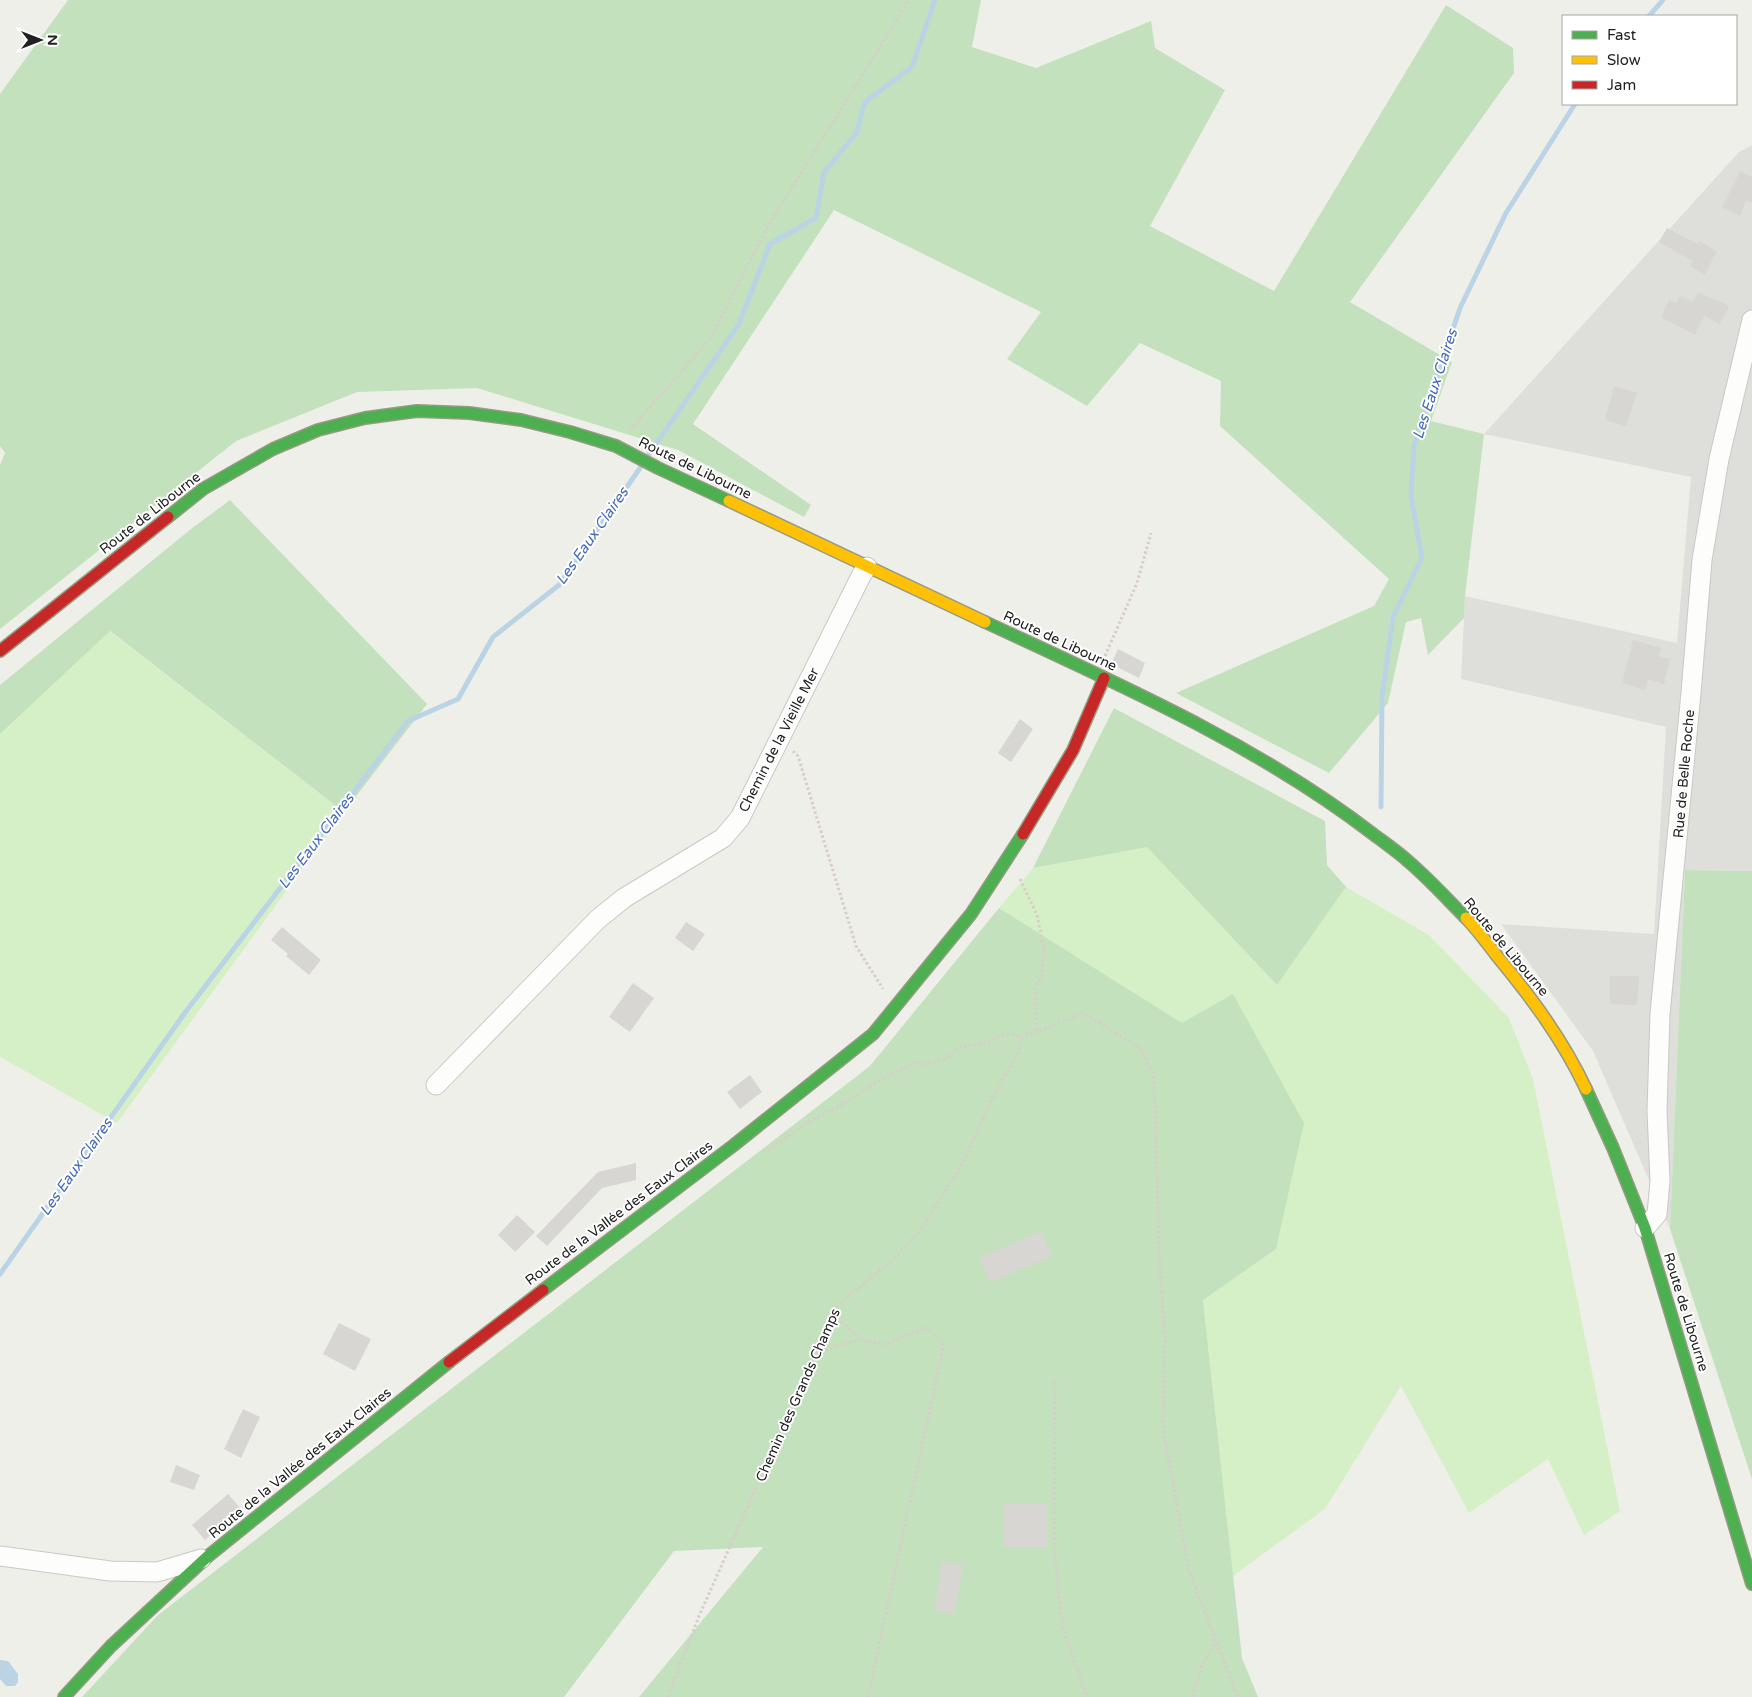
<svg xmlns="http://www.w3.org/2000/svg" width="1752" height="1697" font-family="'Varela Round',sans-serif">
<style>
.residential{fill:#dededb}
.grass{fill:#d5f0c6}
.forest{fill:#c3e1bd}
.water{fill:#bad4e5}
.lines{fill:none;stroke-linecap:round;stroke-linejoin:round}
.stream{stroke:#bad4e5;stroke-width:5}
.building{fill:#d7d6d2}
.street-casing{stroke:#c8c8c6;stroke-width:21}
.fast-casing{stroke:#949b80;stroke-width:14}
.slow-casing{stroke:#949b80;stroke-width:14}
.jam-casing{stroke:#949b80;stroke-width:14}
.path{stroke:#d8cdc8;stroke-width:3;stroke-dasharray:2.5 2.5;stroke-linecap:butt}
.street{stroke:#fdfdfc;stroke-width:19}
.fast{stroke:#4caf50;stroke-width:11}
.slow{stroke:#ffc107;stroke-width:11}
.jam{stroke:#c62828;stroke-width:11}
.labels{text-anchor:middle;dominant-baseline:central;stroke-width:4;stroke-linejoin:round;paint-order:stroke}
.street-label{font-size:14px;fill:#212121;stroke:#fff}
.water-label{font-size:15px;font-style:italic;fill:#446aba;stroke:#fff}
</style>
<rect width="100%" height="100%" fill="#efefea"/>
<!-- residential -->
<path class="residential" d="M1752 145V871L1685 870 1670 1229 1593 1051 1501 924 1654 934 1666 727 1461 679 1465 596 1677 643 1691 477 1484 434 1739 152Z"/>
<!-- grass -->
<path class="grass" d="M109 631 344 812 117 1123 0 1057V734Z
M1147 846 1277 985 1346 887 1429 935 1509 1018 1533 1079 1620 1511 1584 1535 1548 1459 1469 1513 1401 1386 1325 1509 1233 1576 1203 1299 1276 1249 1182 1023 999 908 1033 868Z"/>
<!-- forest -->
<path class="forest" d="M68 0H981L972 47 1036 68 1151 21 1155 48 1225 90 1150 226 1274 291 1446 5 1513 48 1514 73 1350 302 1452 362 1431 421 1484 434 1465 596 1464 618 1428 655 1421 618 1406 622 1388 703 1329 773 1176 693 1374 606 1389 579 1220 426 1221 381 1140 343 1087 406 1007 359 1041 312 834 210 693 424 811 505 804 517 678 450 477 388 357 392 236 441 0 629V465L5 453 0 446V94Z
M230 500 427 704 344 812 110 631 0 734V685L191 529Z
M1114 708 1325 821 1327 865 1346 887 1277 985 1147 847 1033 868Z
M1685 870 1752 871V1479L1670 1229Z
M999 908 1182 1023 1233 994 1304 1123 1276 1249 1203 1300 1242 1658 1258 1697H639L763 1547 674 1551 564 1697H82L158 1615 870 1066Z"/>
<!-- water -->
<path class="water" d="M0 1660 8 1661 18 1674V1682L15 1686H6L0 1679Z"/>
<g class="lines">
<!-- stream -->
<path class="stream" d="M1649 16 1663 0
M649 454 739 324 770 244 816 218 824 172 856 134 865 102 912 67 935 0
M1381 807 1382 697 1393 617 1422 558 1411 496 1414 445 1460 308 1506 213 1575 104
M0 1274 184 1014 408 721 458 699 493 637 559 585 640 468"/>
</g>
<!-- building -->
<path class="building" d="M1740 171 1752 177V203L1746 201 1740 216 1722 207Z
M1667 228 1697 244 1699 241 1717 251 1705 275 1690 266 1693 261 1659 242Z
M1698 292 1729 306 1720 324 1704 316 1695 335 1661 317 1669 300 1676 303 1680 296 1693 302Z
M1614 386 1637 393 1626 426 1605 420Z
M1633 640 1661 648 1659 656 1670 659 1664 684 1648 679 1645 690 1622 683Z
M1118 649 1145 663 1139 678 1111 664Z
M1020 719 1033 729 1011 762 998 753Z
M686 922 705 934 693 951 675 938Z
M282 927 321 960 309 975 286 956 288 954 271 940Z
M1610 976H1639L1637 1005 1610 1004Z
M633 983 654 998 630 1032 609 1017Z
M750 1075 762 1092 740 1109 727 1092Z
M636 1163V1180L602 1188 547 1246 536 1236 598 1172Z
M517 1215 535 1232 515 1252 498 1235Z
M1041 1231 1052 1256 990 1283 979 1258Z
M339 1323 371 1339 355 1371 323 1354Z
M243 1409 260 1417 241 1458 224 1449Z
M176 1465 200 1475 194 1490 170 1482Z
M228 1494 241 1509 205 1540 192 1525Z
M1004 1503H1048V1548L1003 1547Z
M942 1561 963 1565 955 1614 934 1611Z"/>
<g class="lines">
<!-- street casing -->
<g class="street-casing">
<path id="street" d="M436 1085 598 919 624 898 723 838 740 818 862 574 867 567
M1645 1228 1657 1214 1660 1181 1657 1111 1660 1014 1691 693 1702 560 1719 459 1752 320
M0 1556 110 1571 157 1572 201 1559"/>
</g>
<!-- fast casing -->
<g class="fast-casing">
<path id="fast" d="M168 517 203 489 273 449 318 430 365 418 417 411 469 413 521 420 570 432 616 446 658 468 729 501
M985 622C1118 684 1256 744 1373 834 1385 843 1398 852 1409 862 1429 879 1447 899 1466 918
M1586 1089 1613 1148 1645 1228 1752 1584
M543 1290 734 1145 873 1034 971 914 1023 834
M64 1697 111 1646 207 1557 449 1362"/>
</g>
<!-- slow casing -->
<g class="slow-casing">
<path id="slow" d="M729 501 985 622
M1466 918C1477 929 1487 943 1497 956 1531 997 1563 1040 1586 1089"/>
</g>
<!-- jam casing -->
<g class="jam-casing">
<path id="jam" d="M0 651 168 517
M1023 834 1073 750 1104 678
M449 1362 543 1290"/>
</g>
<!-- path -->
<path class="path" d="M630 430 710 339 768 226 909 0
M1105 656 1137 583 1151 533
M793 751 798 756 856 946 883 989
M1020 879 1037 915 1044 947 1042 976 1035 988 1037 1031
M1021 1038 1083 1013 1141 1049 1154 1076 1159 1252 1165 1341 1163 1429 1189 1571 1238 1697
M834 1314 860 1339
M816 1353 860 1339 883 1345 926 1328 944 1343 868 1697
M1055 1382 1054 1549 1063 1629 1087 1697
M668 1697 699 1616 837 1306 895 1258 922 1228 962 1164 992 1098 1020 1051 1021 1038 1015 1035 1007 1034 988 1042 958 1048 945 1059 926 1064 914 1063 887 1076 841 1105 815 1118 766 1151H761
M1193 1697 1201 1668 1216 1641"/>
<!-- street -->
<use href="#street" class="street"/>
<!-- fast -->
<use href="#fast" class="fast"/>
<!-- slow -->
<use href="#slow" class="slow"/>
<!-- jam -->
<use href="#jam" class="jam"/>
</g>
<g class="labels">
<!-- street labels -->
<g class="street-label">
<text transform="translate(695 468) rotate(26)">Route de Libourne</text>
<text transform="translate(150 513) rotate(-38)">Route de Libourne</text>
<text transform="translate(1060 641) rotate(25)">Route de Libourne</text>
<text transform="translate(779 740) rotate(-63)">Chemin de la Vieille Mer</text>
<text transform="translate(1684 774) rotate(-85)">Rue de Belle Roche</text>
<text transform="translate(1506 947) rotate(50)">Route de Libourne</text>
<text transform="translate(619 1213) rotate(-37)">Route de la Vallée des Eaux Claires</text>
<text transform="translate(1686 1312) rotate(73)">Route de Libourne</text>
<text transform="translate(798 1395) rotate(-66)">Chemin des Grands Champs</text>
<text transform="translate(300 1463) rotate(-39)">Route de la Vallée des Eaux Claires</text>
</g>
<!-- water labels -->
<g class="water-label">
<text transform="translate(1435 384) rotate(-72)">Les Eaux Claires</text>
<text transform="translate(592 536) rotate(-55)">Les Eaux Claires</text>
<text transform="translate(316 841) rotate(-53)">Les Eaux Claires</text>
<text transform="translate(76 1167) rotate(-55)">Les Eaux Claires</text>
</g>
</g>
<!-- legend -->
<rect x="1562" y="15" width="175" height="90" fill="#ffffff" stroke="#a6a6a6"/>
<rect x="1572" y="31" width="25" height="8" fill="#4caf50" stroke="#a6a6a6"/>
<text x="1607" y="40" font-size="15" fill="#212121">Fast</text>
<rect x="1572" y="56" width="25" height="8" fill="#ffc107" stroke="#a6a6a6"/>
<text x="1607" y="65" font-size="15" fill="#212121">Slow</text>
<rect x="1572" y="81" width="25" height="8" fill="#c62828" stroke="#a6a6a6"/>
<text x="1607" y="90" font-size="15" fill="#212121">Jam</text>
<!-- north arrow -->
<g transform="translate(40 40) rotate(90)" stroke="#ffffff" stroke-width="4" paint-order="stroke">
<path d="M0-4L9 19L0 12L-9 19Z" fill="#212121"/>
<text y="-8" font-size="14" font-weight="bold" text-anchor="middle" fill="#212121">N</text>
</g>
</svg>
